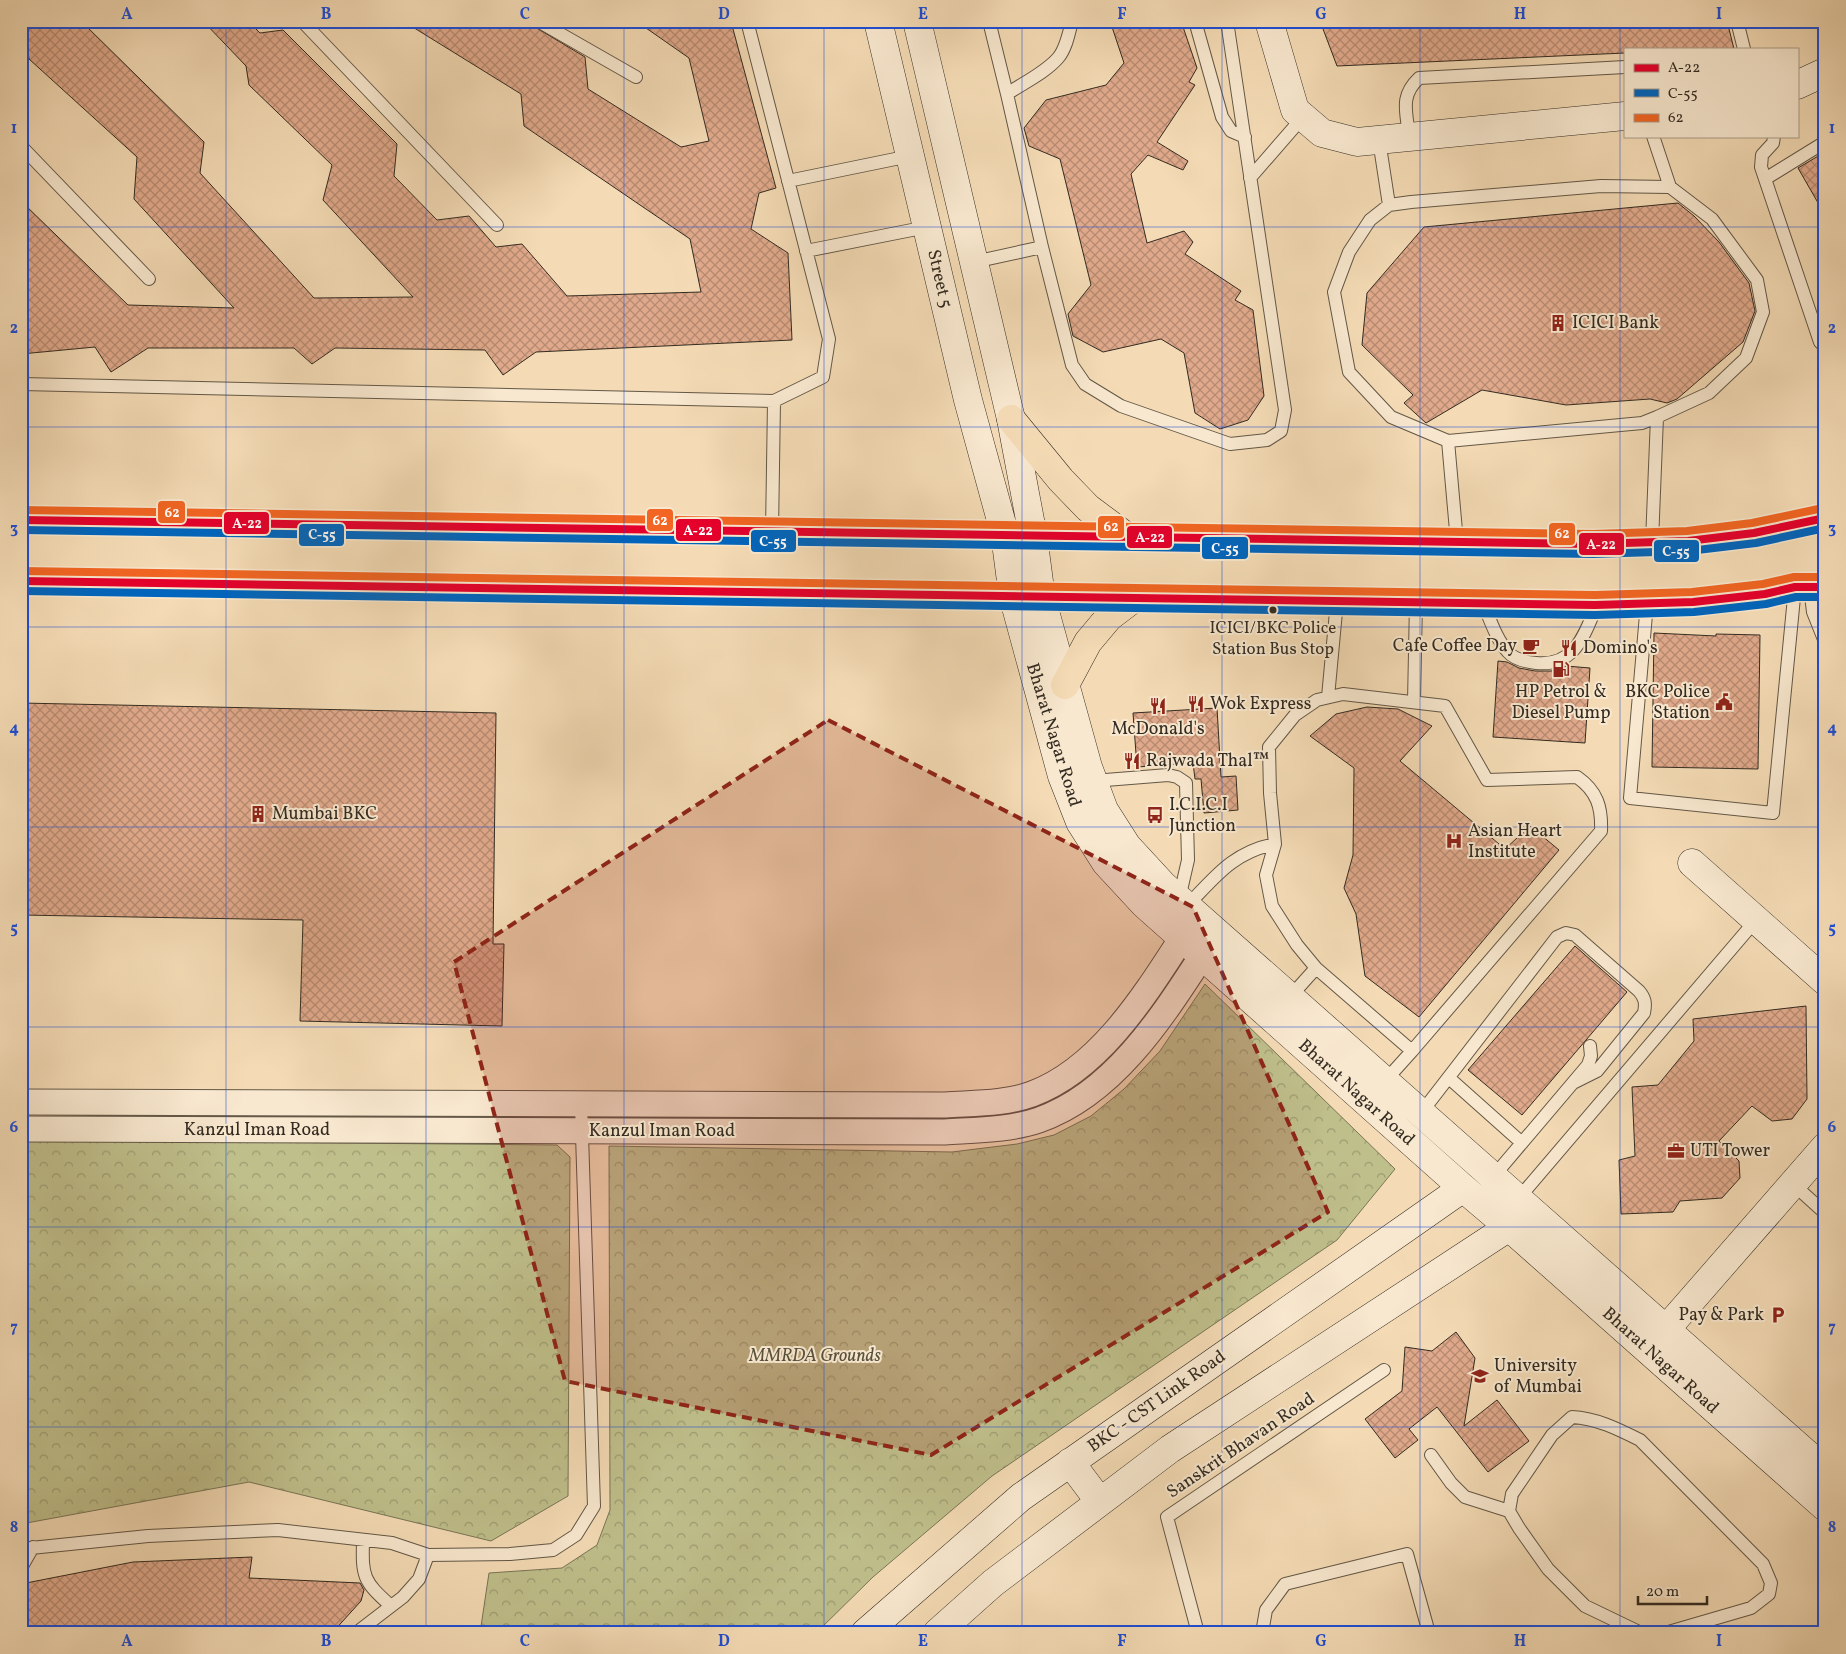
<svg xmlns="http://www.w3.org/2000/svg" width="1846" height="1654" font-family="Vollkorn,serif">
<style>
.forest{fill:url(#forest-crowns);stroke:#797556}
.building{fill:url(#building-cross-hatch);stroke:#332b21}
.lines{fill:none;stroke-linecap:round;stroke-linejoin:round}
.lane-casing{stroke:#635746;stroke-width:14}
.street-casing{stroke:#635746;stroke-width:27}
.secondary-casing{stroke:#332b21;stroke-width:29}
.primary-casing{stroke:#332b21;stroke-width:29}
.lane{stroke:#f8e8cf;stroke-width:12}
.street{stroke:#f8e8cf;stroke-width:25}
.secondary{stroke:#f8e8cf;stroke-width:28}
.primary{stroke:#f4dbb5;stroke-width:28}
.bus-1-casing{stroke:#f8e8cf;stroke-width:11}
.bus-2-casing{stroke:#f8e8cf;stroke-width:11}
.bus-3-casing{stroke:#f8e8cf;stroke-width:11}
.bus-1{stroke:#e4002b;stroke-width:8}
.bus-2{stroke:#0065bd;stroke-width:8}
.bus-3{stroke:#f26522;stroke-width:8}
.marked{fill:#8f2418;fill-opacity:0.2;stroke:#8f2418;stroke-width:4;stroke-dasharray:10 6;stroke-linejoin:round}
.grid{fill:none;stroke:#1d4ed8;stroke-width:1;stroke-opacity:0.55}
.bus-dot{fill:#332b21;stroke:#f8e8cf;stroke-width:2}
.labels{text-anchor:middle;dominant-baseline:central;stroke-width:4;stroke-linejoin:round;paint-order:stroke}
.bus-label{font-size:17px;fill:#332b21;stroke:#f8e8cf}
.street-label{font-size:18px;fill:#332b21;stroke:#f8e8cf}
.poi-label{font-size:18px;fill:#332b21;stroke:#f8e8cf;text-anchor:start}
.park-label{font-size:18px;font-style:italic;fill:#56503c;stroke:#f8e8cf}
.line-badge{stroke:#f8e8cf;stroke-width:2}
.badge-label{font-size:14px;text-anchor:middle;font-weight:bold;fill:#fff}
.neatline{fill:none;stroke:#1d4ed8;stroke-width:2}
.grid-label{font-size:16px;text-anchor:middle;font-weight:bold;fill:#1d4ed8}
</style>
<defs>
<pattern id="forest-crowns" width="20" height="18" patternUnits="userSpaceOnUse" patternTransform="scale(1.25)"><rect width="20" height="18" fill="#bfbf8b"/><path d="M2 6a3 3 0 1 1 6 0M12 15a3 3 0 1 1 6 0" fill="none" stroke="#9c9b71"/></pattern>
<pattern id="building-cross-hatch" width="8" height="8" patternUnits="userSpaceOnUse" patternTransform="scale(1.25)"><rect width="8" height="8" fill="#e0a98b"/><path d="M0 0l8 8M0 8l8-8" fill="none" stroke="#b68a71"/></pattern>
</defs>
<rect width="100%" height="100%" fill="#f4dbb5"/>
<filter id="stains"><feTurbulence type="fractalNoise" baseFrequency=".004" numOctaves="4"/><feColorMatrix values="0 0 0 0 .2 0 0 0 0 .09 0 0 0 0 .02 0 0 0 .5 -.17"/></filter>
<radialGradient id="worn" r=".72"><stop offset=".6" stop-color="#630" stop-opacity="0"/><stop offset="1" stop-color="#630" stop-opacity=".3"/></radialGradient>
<!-- forest -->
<path class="forest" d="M1205 984 1395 1169 1337 1240 992 1476 873 1577 816 1633H480L489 1573 562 1568 597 1545 610 1510 609 1146 952 1152 1017 1144 1054 1135 1091 1116 1124 1089 1160 1051Z
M21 1140 557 1145 570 1157 568 1496 491 1541 249 1482 21 1524Z"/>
<!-- building -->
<path class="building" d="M21 21H81L204 142 200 173 314 298 413 297 323 200 332 165 249 85 246 66 203 21H248L260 33 283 30 397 144 394 176 437 220 469 216 496 247 522 244 567 296 701 292 690 239 524 126 521 94 403 21H525L585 57 588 89 681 147 709 141 689 58 636 21H720L733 29 776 188 759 193 751 229 788 253 792 340 536 352 503 375 485 350 335 348 312 364 294 348H148L111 372 95 347 21 354V201L128 305 234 308 134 199 137 157 29 59 27 44 21 39Z
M1110 21H1181L1197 68 1189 82 1195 85 1157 142 1188 161 1183 170 1148 155 1131 174 1147 243 1184 231 1193 242 1185 254 1241 291 1235 300 1253 310 1264 396 1248 420 1220 429 1195 413 1184 353 1161 339 1103 352 1073 336 1068 314 1091 285 1060 159 1029 146 1024 128 1046 100 1106 85 1124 63Z
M1320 21H1727L1734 49H1625V53L1337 66Z
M1825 152V215L1798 168Z
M1678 203 1694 216 1719 242 1749 283 1755 311 1743 342 1677 399 1667 403 1650 399 1566 405 1482 390 1426 423 1404 403 1413 395 1362 345 1367 293 1424 227Z
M1654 633 1716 636V634L1760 635 1758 769 1652 767Z
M1498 661 1507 662 1519 668 1535 671H1551L1566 666 1590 668 1585 743 1493 737Z
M21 703 496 713 493 944H504L502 1026 300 1021 303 920 21 915Z
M1367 707 1398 709 1432 726 1400 761 1505 849 1530 826 1559 850 1419 1017 1365 976 1356 914 1344 888 1353 855 1354 768 1310 736 1336 714Z
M1217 708 1221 777 1236 776 1238 810 1204 813 1201 779H1195L1193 763 1137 767 1133 713Z
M1575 946 1627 992 1522 1115 1468 1070Z
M1806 1006 1807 1099 1792 1119 1772 1121 1752 1106 1719 1141 1739 1161 1740 1178 1722 1198 1680 1201 1673 1212 1621 1214 1619 1160 1635 1156 1632 1087 1658 1085 1694 1041 1693 1019Z
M1456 1332 1475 1358 1464 1426 1497 1400 1529 1441 1488 1472 1437 1407 1409 1429 1418 1440 1395 1458 1365 1419 1402 1391 1405 1347 1432 1351Z
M252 1557 249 1578 360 1583 364 1590 361 1601 332 1633H21V1584L133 1562Z"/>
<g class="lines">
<!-- lane casing -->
<g class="lane-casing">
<path id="lane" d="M302 21 497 225
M538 21 636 77
M989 21 1007 94
M1195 21 1222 117 1231 131 1245 137
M1737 21 1744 49
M1653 136 1670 187
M1774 136 1773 143 1762 155 1761 167 1820 342 1825 347
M1409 137C1407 112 1399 97 1419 78L1625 67
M1379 140 1389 205
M21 146 149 279
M1250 178 1303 117
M1765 179 1825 142
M788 181 910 156
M1042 247 1072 365 1085 384 1121 406 1230 444 1267 440 1281 431 1285 410 1227 21
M806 251 927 227
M974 262 1042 247 1007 94C1023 83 1045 73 1058 58 1066 49 1069 33 1072 21
M21 384 774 401 823 377 829 339 747 21
M1448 441 1642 423 1657 417 1709 393 1746 358 1763 312 1757 280 1712 219 1670 187 1601 186 1411 202 1389 205 1370 220 1349 252 1334 292 1349 372 1391 417 1448 441 1457 542
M772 532 774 401
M1652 542 1657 417
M1810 587 1813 612 1825 642
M1483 603C1490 619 1496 639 1508 652 1515 660 1526 662 1536 663 1575 667 1584 635 1597 605
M1647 603 1630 798 1773 813 1795 587
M1328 697 1337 601
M1414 702 1416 602
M1093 781 1168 775 1177 777 1186 783 1188 860 1179 899
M1187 906C1215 877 1233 852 1275 844L1270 793 1269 747 1295 715 1317 700 1343 694 1445 706 1487 780 1577 777C1597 791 1602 807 1601 831L1412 1051 1316 968 1297 945 1272 906 1266 875 1275 844
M1290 997 1316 968
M1449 1078 1522 1143
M1385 1081 1412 1051
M1421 1113 1557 937 1566 933 1575 935 1639 991C1645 998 1646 1003 1644 1013L1597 1071 1573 1083
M1493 1177 1588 1065 1591 1056 1590 1046
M1793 1184 1825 1213
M1518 1199 1756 920
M1431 1455 1451 1483 1465 1497 1509 1511
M363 1540C362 1577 363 1581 391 1606
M21 1549 148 1536 278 1530 392 1543 428 1555 510 1554 553 1550 576 1535 594 1506 581 1104
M21 1568 33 1547
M356 1633 403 1597 419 1579 428 1555
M1198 1633 1167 1517 1384 1370
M1262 1633 1266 1610 1285 1584 1407 1554 1429 1633
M1641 1633 1585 1606 1548 1569 1519 1528 1509 1511 1512 1494 1552 1435 1572 1417C1596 1418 1618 1429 1640 1440L1763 1564 1771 1583 1769 1594 1751 1608 1665 1633"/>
</g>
<!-- street casing -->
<g class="street-casing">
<path id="street" d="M21 1102 945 1105C973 1103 1005 1104 1032 1094 1105 1067 1152 983 1193 921
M21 1129 945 1132C976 1130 1010 1130 1039 1120 1119 1092 1169 1006 1213 939"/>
</g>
<!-- secondary casing -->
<g class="secondary-casing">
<path id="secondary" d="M878 21 968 400 1005 535 1013 596 1062 776 1080 822 1106 863 1144 904 1463 1188 1509 1227 1825 1507
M917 21 1011 419 1033 536 1041 597 1088 767 1104 810 1127 846 1163 885 1825 1470
M1269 21 1295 110 1322 133 1357 142 1625 116
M1797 85 1825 72
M1692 863 1825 981
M1654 1343 1825 1147
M1070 1462 1100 1502
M865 1633 1021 1497 1463 1188
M937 1633 993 1583 1170 1449 1509 1227"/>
</g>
<!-- primary casing -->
<g class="primary-casing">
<path id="primary" d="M1011 419 1061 480 1088 508 1127 537
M21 520 1593 544 1688 541 1754 533 1825 518
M21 581 1595 605 1693 602 1765 594 1795 587H1825
M1065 685 1088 642 1109 617 1134 598"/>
</g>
<!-- lane -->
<use href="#lane" class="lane"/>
<!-- street -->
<use href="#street" class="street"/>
<!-- secondary -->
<use href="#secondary" class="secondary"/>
<!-- primary -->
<use href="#primary" class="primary"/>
<!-- bus-1 casing -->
<g class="bus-1-casing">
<path id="bus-1" d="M21 520 1593 544 1688 541 1754 533 1825 518
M21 581 1595 605 1693 602 1765 594 1795 587H1825"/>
</g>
<!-- bus-2 casing -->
<g class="bus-2-casing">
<path id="bus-2" d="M21 530 1593 554 1689 551 1756 543 1825 528
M21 591 1595 615 1694 612 1766 604 1796 597H1825"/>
</g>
<!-- bus-3 casing -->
<g class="bus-3-casing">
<path id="bus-3" d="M21 510 1593 534 1687 531 1752 523 1823 508
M21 571 1595 595 1692 592 1763 584 1794 577H1825"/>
</g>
<!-- bus-1 -->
<use href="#bus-1" class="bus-1"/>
<!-- bus-2 -->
<use href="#bus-2" class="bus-2"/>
<!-- bus-3 -->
<use href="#bus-3" class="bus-3"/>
</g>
<!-- marked area -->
<path class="marked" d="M828 720 1193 907 1328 1212 931 1455 565 1381 454 962Z"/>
<!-- grid -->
<path class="grid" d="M226 21V1633M426 21V1633M624 21V1633M824 21V1633M1022 21V1633M1222 21V1633M1420 21V1633M1620 21V1633M21 227H1825M21 427H1825M21 627H1825M21 827H1825M21 1027H1825M21 1227H1825M21 1427H1825"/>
<!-- icons -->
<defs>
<g id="building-bare" transform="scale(1.35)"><path d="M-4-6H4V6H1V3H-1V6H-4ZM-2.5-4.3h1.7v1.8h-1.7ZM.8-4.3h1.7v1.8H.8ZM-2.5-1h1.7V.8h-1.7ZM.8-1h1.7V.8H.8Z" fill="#8f2418" stroke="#f8e8cf" stroke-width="2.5" paint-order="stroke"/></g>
<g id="cafe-bare" transform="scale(1.35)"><path d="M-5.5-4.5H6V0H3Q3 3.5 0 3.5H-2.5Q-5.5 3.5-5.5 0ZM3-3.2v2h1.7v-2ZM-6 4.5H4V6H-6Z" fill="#8f2418" stroke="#f8e8cf" stroke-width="2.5" paint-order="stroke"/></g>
<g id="restaurant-bare" transform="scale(1.35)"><path d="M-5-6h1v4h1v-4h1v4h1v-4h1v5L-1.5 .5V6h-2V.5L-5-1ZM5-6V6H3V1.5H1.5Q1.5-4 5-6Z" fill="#8f2418" stroke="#f8e8cf" stroke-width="2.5" paint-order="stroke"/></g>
<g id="fuel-bare" transform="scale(1.35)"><path d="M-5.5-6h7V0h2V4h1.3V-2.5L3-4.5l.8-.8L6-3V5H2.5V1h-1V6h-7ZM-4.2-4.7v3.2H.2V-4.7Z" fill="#8f2418" stroke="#f8e8cf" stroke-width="2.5" paint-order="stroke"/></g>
<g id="civic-bare" transform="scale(1.35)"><path d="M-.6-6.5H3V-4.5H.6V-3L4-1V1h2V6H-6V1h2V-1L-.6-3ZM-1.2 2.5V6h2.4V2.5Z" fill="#8f2418" stroke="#f8e8cf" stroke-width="2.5" paint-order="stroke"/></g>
<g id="bus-bare" transform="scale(1.35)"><path d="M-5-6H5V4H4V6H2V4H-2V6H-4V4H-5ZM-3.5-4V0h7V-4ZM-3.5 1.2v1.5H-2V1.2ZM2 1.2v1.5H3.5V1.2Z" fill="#8f2418" stroke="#f8e8cf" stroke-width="2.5" paint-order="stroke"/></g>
<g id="hospital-bare" transform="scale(1.35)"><path d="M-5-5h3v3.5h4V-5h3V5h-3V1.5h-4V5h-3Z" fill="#8f2418" stroke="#f8e8cf" stroke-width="2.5" paint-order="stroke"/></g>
<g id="office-bare" transform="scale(1.35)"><path d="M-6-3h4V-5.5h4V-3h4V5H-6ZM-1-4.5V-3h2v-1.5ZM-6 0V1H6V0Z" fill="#8f2418" stroke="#f8e8cf" stroke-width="2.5" paint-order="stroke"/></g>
<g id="parking-bare" transform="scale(1.35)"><path d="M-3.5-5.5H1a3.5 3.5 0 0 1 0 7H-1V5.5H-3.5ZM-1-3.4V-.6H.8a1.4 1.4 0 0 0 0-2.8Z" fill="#8f2418" stroke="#f8e8cf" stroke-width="2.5" paint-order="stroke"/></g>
<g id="university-bare" transform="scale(1.35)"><path d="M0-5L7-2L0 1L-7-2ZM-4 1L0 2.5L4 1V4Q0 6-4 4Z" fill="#8f2418" stroke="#f8e8cf" stroke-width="2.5" paint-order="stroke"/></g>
</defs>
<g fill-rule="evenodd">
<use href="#building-bare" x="1558" y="323"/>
<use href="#cafe-bare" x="1531" y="646"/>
<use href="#restaurant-bare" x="1569" y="648"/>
<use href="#fuel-bare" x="1561" y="669"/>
<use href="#civic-bare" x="1724" y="702"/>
<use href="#restaurant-bare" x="1196" y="704"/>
<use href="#restaurant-bare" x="1158" y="706"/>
<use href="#restaurant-bare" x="1132" y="761"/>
<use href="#building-bare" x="258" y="814"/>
<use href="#bus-bare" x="1155" y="815"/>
<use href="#hospital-bare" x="1454" y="841"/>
<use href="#office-bare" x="1676" y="1151"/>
<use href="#parking-bare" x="1778" y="1315"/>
<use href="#university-bare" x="1480" y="1376"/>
</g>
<!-- markers -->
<circle class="bus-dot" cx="1273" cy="610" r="4.5"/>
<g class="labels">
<!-- bus labels -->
<g class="bus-label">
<text x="1273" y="628">ICICI/BKC Police<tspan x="1273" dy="21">Station Bus Stop</tspan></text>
</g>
<!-- street labels -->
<g class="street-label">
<text transform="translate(939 279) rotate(77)">Street 5</text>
<text transform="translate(1053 735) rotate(73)">Bharat Nagar Road</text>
<text transform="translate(1356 1093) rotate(42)">Bharat Nagar Road</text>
<text x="257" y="1130">Kanzul Iman Road</text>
<text x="662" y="1131">Kanzul Iman Road</text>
<text transform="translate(1660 1361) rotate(42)">Bharat Nagar Road</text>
<text transform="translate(1157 1402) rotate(-35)">BKC - CST Link Road</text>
<text transform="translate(1241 1446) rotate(-34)">Sanskrit Bhavan Road</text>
</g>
<!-- poi labels -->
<g class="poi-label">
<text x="1572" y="323">ICICI Bank</text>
<text x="1517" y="646" text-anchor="end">Cafe Coffee Day</text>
<text x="1583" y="648">Domino's</text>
<text x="1561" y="692" text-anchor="middle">HP Petrol &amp;<tspan x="1561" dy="21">Diesel Pump</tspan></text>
<text x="1710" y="692" text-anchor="end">BKC Police<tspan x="1710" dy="21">Station</tspan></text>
<text x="1210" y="704">Wok Express</text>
<text x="1158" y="729" text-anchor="middle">McDonald's</text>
<text x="1146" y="761">Rajwada Thal™</text>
<text x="1169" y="805">I.C.I.C.I<tspan x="1169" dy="21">Junction</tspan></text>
<text x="272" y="814">Mumbai BKC</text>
<text x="1468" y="831">Asian Heart<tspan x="1468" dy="21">Institute</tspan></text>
<text x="1690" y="1151">UTI Tower</text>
<text x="1764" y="1315" text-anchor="end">Pay &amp; Park</text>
<text x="1494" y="1366">University<tspan x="1494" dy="21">of Mumbai</tspan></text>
</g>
<!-- park labels -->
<g class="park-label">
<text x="815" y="1356">MMRDA Grounds</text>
</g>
</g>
<g class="line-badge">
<rect x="157" y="500" width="29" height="24" rx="5" fill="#f26522"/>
<rect x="646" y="508" width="28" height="24" rx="5" fill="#f26522"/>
<rect x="223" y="511" width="47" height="24" rx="5" fill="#e4002b"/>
<rect x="1097" y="515" width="28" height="24" rx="5" fill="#f26522"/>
<rect x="675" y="518" width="47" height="24" rx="5" fill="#e4002b"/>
<rect x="1548" y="522" width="28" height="24" rx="5" fill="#f26522"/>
<rect x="298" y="523" width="47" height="24" rx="5" fill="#0065bd"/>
<rect x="1126" y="525" width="47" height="24" rx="5" fill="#e4002b"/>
<rect x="750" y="529" width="47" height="24" rx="5" fill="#0065bd"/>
<rect x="1578" y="532" width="47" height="24" rx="5" fill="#e4002b"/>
<rect x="1201" y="536" width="48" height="24" rx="5" fill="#0065bd"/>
<rect x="1653" y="539" width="47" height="24" rx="5" fill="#0065bd"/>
</g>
<g class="badge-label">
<text x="172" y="517">62</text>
<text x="660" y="525">62</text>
<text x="247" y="528">A-22</text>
<text x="1111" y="531">62</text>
<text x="698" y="535">A-22</text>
<text x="1562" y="538">62</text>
<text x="322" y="539">C-55</text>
<text x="1150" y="542">A-22</text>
<text x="773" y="546">C-55</text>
<text x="1601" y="549">A-22</text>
<text x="1225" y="553">C-55</text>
<text x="1676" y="556">C-55</text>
</g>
<!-- margin -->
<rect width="1846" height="1654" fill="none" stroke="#f4dbb5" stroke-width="55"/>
<!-- legend -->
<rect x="1624" y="48" width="175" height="90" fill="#f8e8cf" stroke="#a99c89"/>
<rect x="1634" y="64" width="25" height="8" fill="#e4002b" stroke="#a99c89"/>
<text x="1668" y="72" font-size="15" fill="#332b21">A-22</text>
<rect x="1634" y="89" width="25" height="8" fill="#0065bd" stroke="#a99c89"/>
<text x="1668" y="98" font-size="15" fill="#332b21">C-55</text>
<rect x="1634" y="114" width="25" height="8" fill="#f26522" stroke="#a99c89"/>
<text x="1668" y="122" font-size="15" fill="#332b21">62</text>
<!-- scale -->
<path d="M1638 1596v8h69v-8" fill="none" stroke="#332b21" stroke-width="2.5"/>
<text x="1646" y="1596" font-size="15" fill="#332b21" stroke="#f8e8cf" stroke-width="4" paint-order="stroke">20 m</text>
<rect x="28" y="28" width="1790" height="1598" class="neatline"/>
<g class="grid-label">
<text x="127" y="19">A</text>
<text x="326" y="19">B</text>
<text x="525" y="19">C</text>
<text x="724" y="19">D</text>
<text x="923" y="19">E</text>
<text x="1122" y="19">F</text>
<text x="1321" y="19">G</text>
<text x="1520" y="19">H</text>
<text x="1719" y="19">I</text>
<text x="14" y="133">1</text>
<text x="1832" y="133">1</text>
<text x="14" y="333">2</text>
<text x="1832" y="333">2</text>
<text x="14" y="533">3</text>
<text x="1832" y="533">3</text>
<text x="14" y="733">4</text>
<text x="1832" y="733">4</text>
<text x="14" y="933">5</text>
<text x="1832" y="933">5</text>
<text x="14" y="1132">6</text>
<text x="1832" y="1132">6</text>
<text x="14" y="1332">7</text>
<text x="1832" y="1332">7</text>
<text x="14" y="1532">8</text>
<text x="1832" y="1532">8</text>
<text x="127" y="1646">A</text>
<text x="326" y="1646">B</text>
<text x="525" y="1646">C</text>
<text x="724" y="1646">D</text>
<text x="923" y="1646">E</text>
<text x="1122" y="1646">F</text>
<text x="1321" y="1646">G</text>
<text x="1520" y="1646">H</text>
<text x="1719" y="1646">I</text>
</g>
<rect width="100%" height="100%" filter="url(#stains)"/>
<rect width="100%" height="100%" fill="url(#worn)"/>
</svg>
